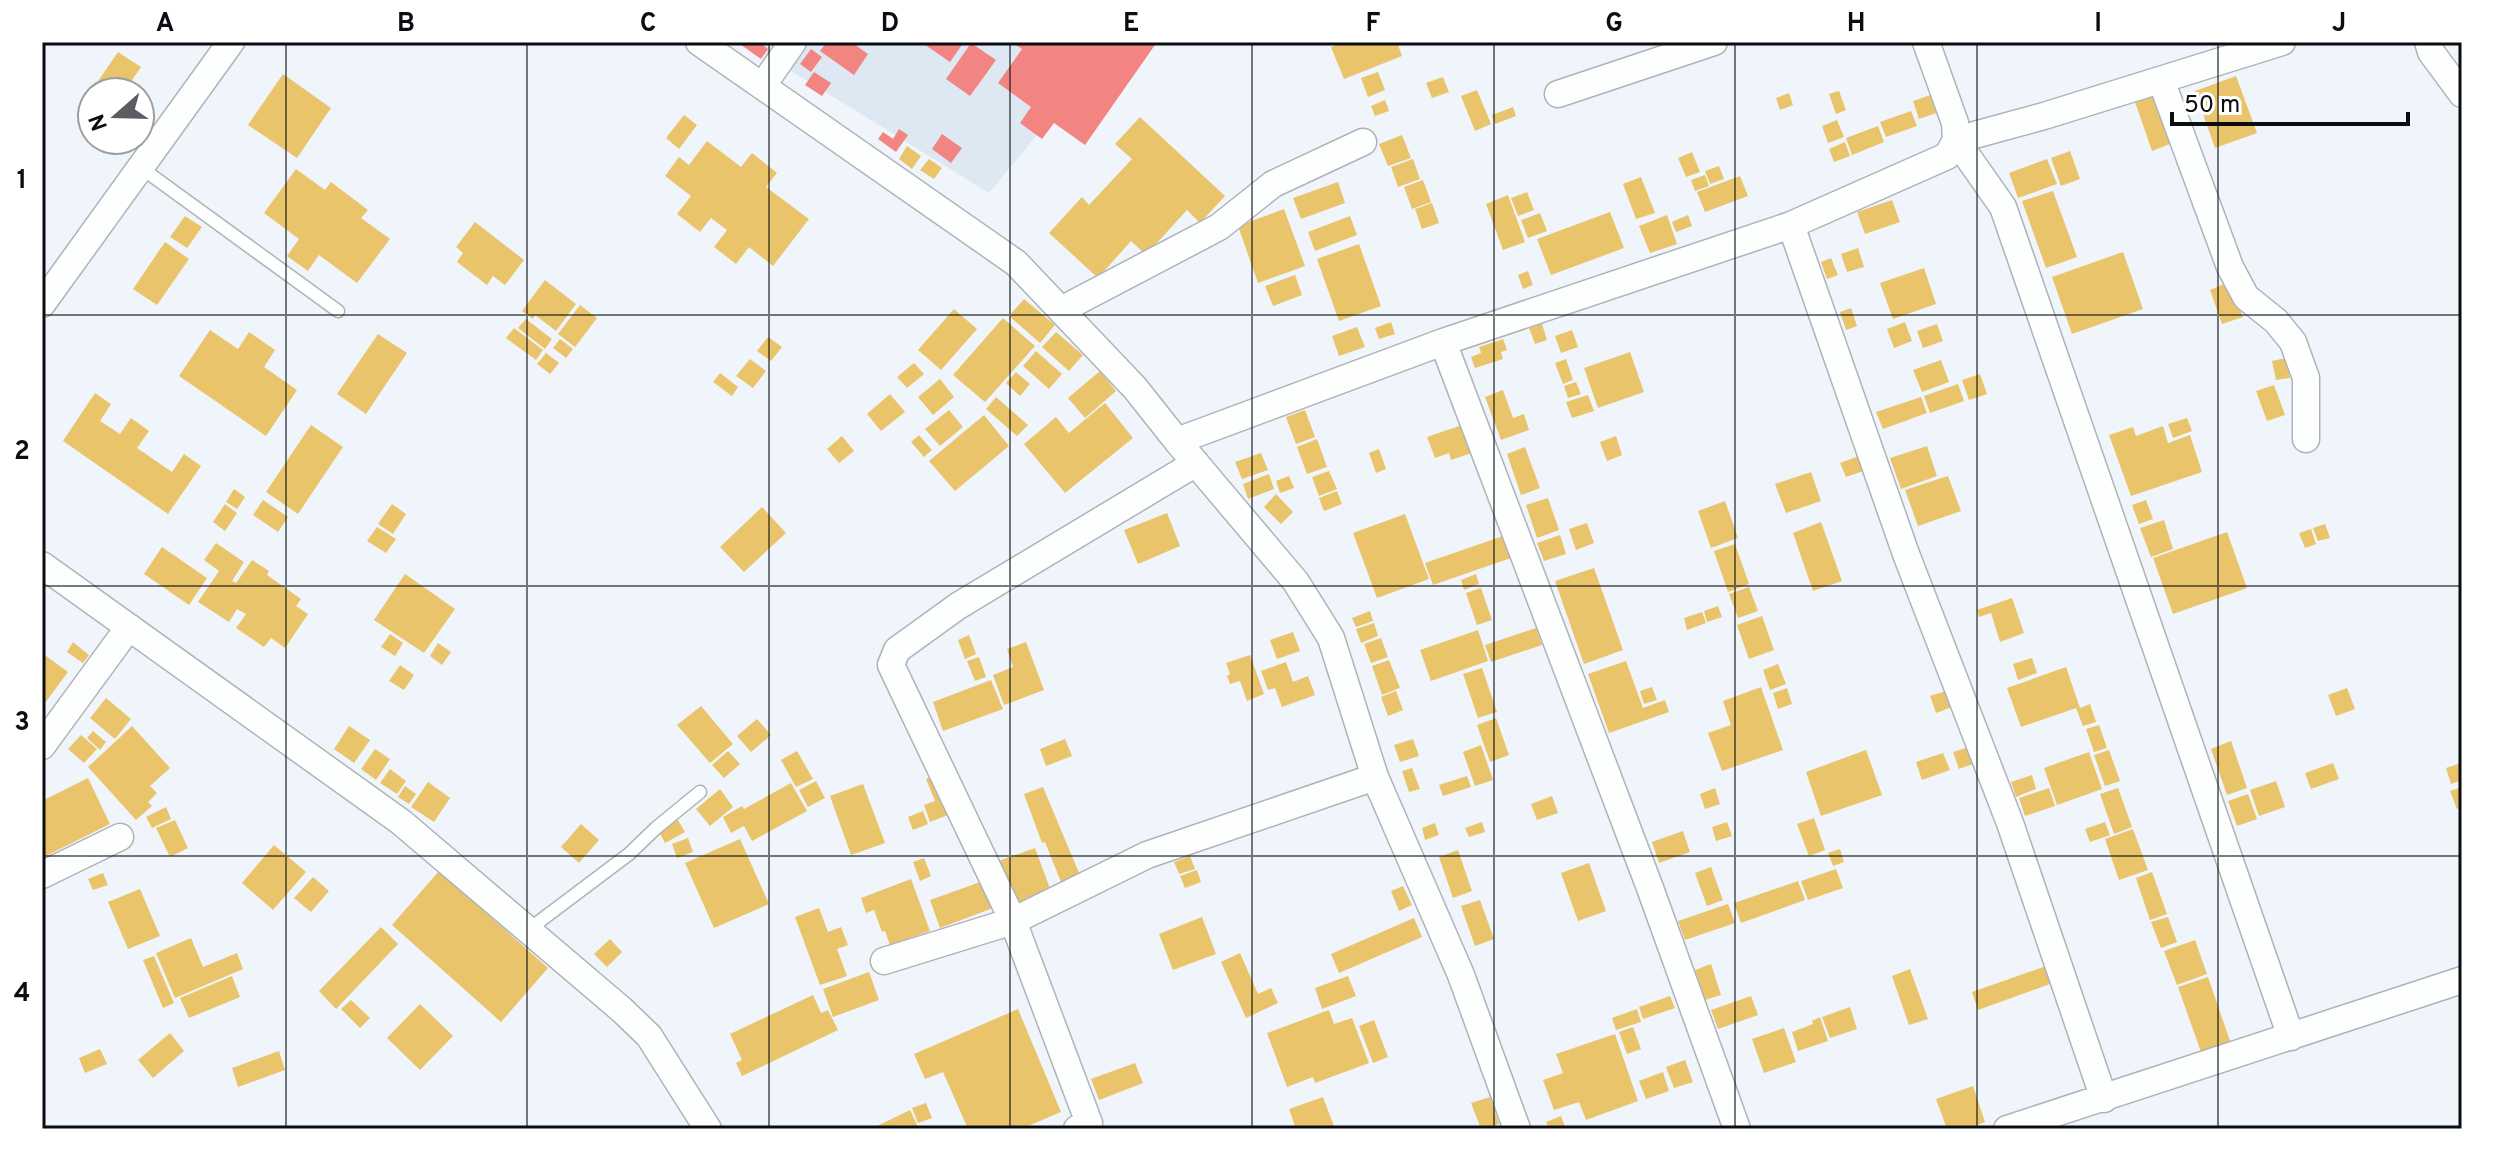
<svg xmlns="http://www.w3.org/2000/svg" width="2504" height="1171" font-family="Overpass,sans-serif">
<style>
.built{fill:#dee8f2}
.homes{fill:#e9c46a}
.health{fill:#f28482}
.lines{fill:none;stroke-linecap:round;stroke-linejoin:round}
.service-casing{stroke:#afb3b8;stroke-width:15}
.minor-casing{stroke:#afb3b8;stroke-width:29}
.service{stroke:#fdfefe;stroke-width:12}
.minor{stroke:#fdfefe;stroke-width:26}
.grid{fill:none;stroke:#0a0d11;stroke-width:2;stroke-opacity:0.55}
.neatline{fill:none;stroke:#0a0d11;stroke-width:3}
.grid-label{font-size:26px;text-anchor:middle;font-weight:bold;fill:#0a0d11}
</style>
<rect width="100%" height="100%" fill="#f0f5fb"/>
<!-- built -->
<path class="built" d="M744 42H1114L989 193Z"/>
<!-- homes -->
<path class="homes" d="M1344 42H1397L1402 56 1344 79 1331 47Z
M118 52 141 67 124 92H108L96 84Z
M1378 72 1385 90 1368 97 1361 78Z
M283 74 331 108 297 158 248 125Z
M2236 76 2257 133 2215 148 2195 91Z
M1443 77 1449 92 1432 98 1426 83Z
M1477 90 1491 124 1475 131 1461 96Z
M1839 91 1846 110 1836 114 1829 94Z
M1939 92 1945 110 1919 119 1913 101Z
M1789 93 1793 105 1780 110 1776 98Z
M2152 97 2170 144 2152 151 2135 102Z
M1385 100 1389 111 1375 116 1371 106Z
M1513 107 1516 116 1495 124 1492 115Z
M1911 111 1917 126 1886 137 1880 122Z
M684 115 697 125 679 149 666 138Z
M1140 117 1225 196 1200 223 1187 210 1146 255 1131 241 1098 278 1049 233 1082 197 1089 205 1132 159 1115 144Z
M1837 120 1844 137 1828 143 1822 126Z
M1878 126 1884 142 1852 155 1846 138Z
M1402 135 1411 158 1388 166 1379 144Z
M707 141 741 167 752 153 777 173 766 187 809 219 773 266 749 247 736 264 714 247 727 230 711 218 700 232 677 214 691 196 665 176 679 157 689 165Z
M1845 142 1850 156 1834 162 1829 149Z
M907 146 921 156 912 169 899 159Z
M2070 151 2080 179 2061 186 2051 158Z
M1692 152 1700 172 1686 177 1678 158Z
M929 159 942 168 934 179 920 170Z
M1413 159 1420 179 1398 187 1391 167Z
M2047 159 2057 184 2018 198 2009 173Z
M1719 166 1724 179 1710 184 1705 171Z
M296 169 325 190 331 182 368 210 361 218 390 239 357 283 319 255 308 271 287 256 299 239 264 213Z
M1705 175 1709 186 1695 191 1691 180Z
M1740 176 1748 196 1705 212 1697 192Z
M1641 177 1655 213 1636 219 1623 184Z
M1423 180 1431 202 1412 209 1404 187Z
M1338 182 1345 203 1301 219 1293 198Z
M2053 191 2077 257 2046 268 2022 201Z
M1527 192 1534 210 1518 216 1511 198Z
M1508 195 1525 242 1503 250 1486 204Z
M1892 200 1900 222 1865 234 1857 212Z
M1432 203 1439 223 1422 229 1415 209Z
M1284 209 1305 266 1258 283 1238 226Z
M1610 212 1624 248 1551 275 1537 239Z
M1540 213 1547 231 1528 238 1521 220Z
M1667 215 1677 244 1650 253 1639 226Z
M1688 215 1692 226 1676 232 1672 222Z
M185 216 202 227 187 248 170 237Z
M1350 216 1357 235 1315 251 1308 232Z
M475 222 524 260 505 285 493 276 487 285 457 262 463 253 456 247Z
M165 242 189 259 157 305 133 289Z
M1359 244 1381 306 1339 321 1317 259Z
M1858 248 1864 267 1847 272 1841 254Z
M2123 252 2143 309 2072 334 2052 277Z
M1831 258 1838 275 1827 279 1821 262Z
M1924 268 1936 304 1893 319 1880 283Z
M1528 271 1533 285 1523 289 1518 275Z
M1295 275 1302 295 1273 306 1265 286Z
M545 280 576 304 556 331 535 315 533 319 522 311Z
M2229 282 2243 317 2222 324 2210 290Z
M1024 299 1055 325 1040 343 1009 316Z
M580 305 597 318 575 347 558 334Z
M1851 308 1857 326 1846 330 1840 312Z
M954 309 977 329 941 370 918 350Z
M1003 318 1035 346 985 402 953 375Z
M526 319 552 339 545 349 518 328Z
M1391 322 1395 334 1379 339 1375 328Z
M1905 322 1912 341 1894 348 1887 329Z
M1542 324 1547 340 1535 344 1529 328Z
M1937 324 1943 341 1923 348 1917 331Z
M1357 327 1365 347 1339 356 1332 336Z
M514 328 543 350 536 360 506 338Z
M210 330 238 349 249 332 275 350 264 367 297 390 266 436 179 376Z
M1572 330 1578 347 1561 353 1555 336Z
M1056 332 1083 355 1069 371 1042 347Z
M378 334 407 353 366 414 337 394Z
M768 337 782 347 771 361 757 351Z
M560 339 573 349 566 358 553 348Z
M1503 339 1507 350 1501 352 1503 359 1475 368 1471 357 1481 353 1479 347Z
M1036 351 1062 374 1049 389 1023 366Z
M1630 352 1644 392 1598 408 1584 368Z
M546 353 559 363 550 374 537 364Z
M2286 358 2290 378 2276 380 2272 361Z
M750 359 766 371 753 388 736 376Z
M1566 359 1573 380 1563 384 1555 363Z
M1941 360 1949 382 1922 392 1913 370Z
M914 363 924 374 907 388 897 377Z
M1100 371 1116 391 1085 418 1068 398Z
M1016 372 1030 384 1020 396 1006 383Z
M720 373 738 387 732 396 713 382Z
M1980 374 1987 394 1969 400 1962 380Z
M940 379 954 397 933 415 918 397Z
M1576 382 1581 394 1568 398 1564 386Z
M1958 384 1964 401 1930 413 1924 396Z
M2274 385 2285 415 2267 421 2256 391Z
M1503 390 1513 418 1524 414 1529 430 1501 440 1485 397Z
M95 393 111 404 100 421 120 434 131 418 149 431 137 448 172 472 184 454 201 466 168 514 63 441Z
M890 394 905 412 881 431 867 414Z
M1588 395 1594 411 1572 418 1566 402Z
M996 397 1028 425 1017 436 986 409Z
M1921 397 1927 413 1883 429 1876 412Z
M1105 403 1133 438 1065 493 1024 444 1056 417 1069 433Z
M949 410 963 427 940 446 925 429Z
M1305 410 1315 437 1296 444 1286 417Z
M984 415 1009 446 955 491 929 461Z
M2187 418 2192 431 2173 438 2168 424Z
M311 425 343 447 298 514 266 492Z
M1462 425 1472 453 1451 460 1449 453 1435 458 1427 437Z
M2163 426 2168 443 2190 435 2202 472 2131 496 2109 435 2133 427 2136 436Z
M919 435 932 450 924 457 911 442Z
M842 436 854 451 839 463 827 449Z
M1616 436 1622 455 1607 461 1600 442Z
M1317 439 1327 467 1307 474 1297 447Z
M1927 446 1937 476 1901 489 1890 458Z
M1525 447 1540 488 1521 495 1507 454Z
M1379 449 1386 469 1376 473 1369 453Z
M1261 453 1268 470 1242 479 1235 462Z
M1867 453 1872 468 1846 477 1840 463Z
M1329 471 1337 489 1319 496 1312 477Z
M1811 472 1821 501 1786 513 1775 484Z
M1269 474 1274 489 1248 499 1243 484Z
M1289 476 1294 488 1280 493 1276 481Z
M1948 476 1961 511 1918 526 1905 490Z
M234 489 245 497 237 509 226 502Z
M1337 491 1342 504 1324 511 1319 498Z
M1276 494 1293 512 1281 524 1264 507Z
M1548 498 1559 530 1537 538 1526 505Z
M263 500 288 517 278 532 253 515Z
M2146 500 2153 519 2139 524 2132 505Z
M1725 501 1738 538 1711 548 1698 511Z
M225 504 237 513 225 531 213 522Z
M392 504 406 514 393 534 378 524Z
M762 507 786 533 744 572 720 547Z
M1167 513 1180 546 1138 564 1124 530Z
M1405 514 1429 579 1377 598 1353 533Z
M2164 520 2173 549 2151 557 2140 528Z
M1821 522 1842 581 1813 591 1793 533Z
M1587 523 1594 543 1576 550 1569 529Z
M2325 524 2330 538 2318 541 2313 528Z
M377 527 396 539 386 553 367 541Z
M2311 529 2316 544 2305 548 2299 533Z
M2227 532 2247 588 2173 614 2153 558Z
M1560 535 1566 554 1544 561 1537 543Z
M1503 536 1511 558 1433 585 1425 563Z
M216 543 244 562 232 581 236 583 252 560 269 571 267 575 301 599 296 606 308 614 285 648 271 638 264 647 236 628 246 614 237 609 229 622 198 602 219 571 204 560Z
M1735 544 1749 584 1728 592 1714 551Z
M162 547 207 578 189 605 144 574Z
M1594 568 1623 650 1584 664 1555 581Z
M405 574 455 609 424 653 374 620Z
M1476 574 1479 584 1464 590 1461 580Z
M1749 587 1758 611 1738 618 1729 594Z
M1481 588 1492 620 1477 625 1466 593Z
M2012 598 2024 633 2000 642 1991 613 1979 617 1977 610Z
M1718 606 1722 617 1707 622 1704 611Z
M1370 611 1373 621 1356 627 1352 618Z
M1702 612 1706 623 1687 630 1684 618Z
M1762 616 1774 650 1749 659 1737 625Z
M1374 623 1378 636 1361 643 1356 629Z
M1536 628 1542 645 1491 662 1485 645Z
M1478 630 1488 661 1431 681 1420 650Z
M1293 632 1300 651 1277 659 1270 640Z
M390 634 403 643 395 656 381 647Z
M969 635 976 654 965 659 958 640Z
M1381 638 1388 657 1371 663 1364 644Z
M73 642 89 655 83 663 67 652Z
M1026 642 1044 690 1004 705 993 675 1013 667 1007 649Z
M438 643 451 652 442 665 430 656Z
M42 653 68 672 42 707Z
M1250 655 1264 694 1247 701 1240 681 1230 684 1227 676 1230 674 1226 663Z
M979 657 986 677 975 681 967 661Z
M2032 658 2037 673 2018 680 2013 664Z
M1389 660 1400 688 1382 695 1372 666Z
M1626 661 1643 708 1665 700 1669 712 1609 733 1588 674Z
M1286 662 1293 682 1308 676 1315 695 1282 707 1275 688 1268 690 1261 671Z
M1778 664 1786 684 1770 690 1763 670Z
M400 665 414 675 404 690 389 681Z
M2066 667 2080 708 2090 704 2096 722 2083 726 2076 708 2021 727 2007 688Z
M1482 668 1497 712 1478 718 1463 674Z
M991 680 1003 709 943 731 933 702Z
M1652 687 1657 700 1644 704 1640 691Z
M1761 687 1783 750 1722 771 1708 733 1731 725 1723 701Z
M1787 688 1792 704 1778 709 1773 693Z
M2347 688 2355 709 2336 716 2328 695Z
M1949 690 1955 706 1936 713 1930 696Z
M1396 691 1403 710 1388 716 1381 697Z
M106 698 131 719 115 739 90 718Z
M701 706 733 744 710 763 677 725Z
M1496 718 1509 755 1490 762 1477 725Z
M757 719 771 735 751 752 737 736Z
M2099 725 2107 748 2094 752 2086 729Z
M132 726 170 768 150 786 157 793 148 802 152 806 136 820 88 767Z
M349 726 370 740 354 763 334 749Z
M93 731 106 742 100 750 87 738Z
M81 735 97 749 84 763 68 749Z
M1065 739 1072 756 1046 766 1040 749Z
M1413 739 1419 756 1400 762 1394 745Z
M2231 741 2247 788 2227 795 2211 749Z
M1481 745 1493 780 1475 786 1463 752Z
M1972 746 1978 762 1959 769 1953 752Z
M375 749 390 759 376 780 361 769Z
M1866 750 1882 795 1821 816 1806 772Z
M2109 750 2120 781 2105 786 2094 755Z
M728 751 740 764 724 778 712 765Z
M797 751 813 779 796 787 781 760Z
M2089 752 2102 789 2057 805 2044 768Z
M1943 753 1950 770 1922 780 1916 762Z
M2333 763 2339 779 2311 789 2305 773Z
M2461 763 2462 780 2451 784 2446 768Z
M1412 768 1420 789 1409 792 1402 771Z
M390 769 406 781 397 794 380 783Z
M939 774 953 813 930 822 924 805 935 801 926 779Z
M2032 775 2036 789 2016 797 2011 782Z
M1467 776 1471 787 1443 796 1439 785Z
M88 778 110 824 42 858V801Z
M816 781 825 798 808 807 799 790Z
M2276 781 2285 807 2259 816 2250 790Z
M428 782 450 798 434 822 411 807Z
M791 783 807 811 752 841 744 826 731 833 723 817 742 806 744 809Z
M863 784 885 843 851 855 830 796Z
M405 786 416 794 409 804 398 797Z
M1043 787 1082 880 1063 887 1045 842 1042 843 1024 794Z
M2462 787V807L2457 809 2450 791Z
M1715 788 1720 804 1705 809 1700 794Z
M2049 788 2055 806 2025 816 2019 798Z
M2118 788 2132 827 2114 834 2100 794Z
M720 789 733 807 710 826 696 809Z
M2248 794 2257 819 2237 826 2228 801Z
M1552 796 1558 813 1537 820 1531 804Z
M166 807 171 819 152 828 146 817Z
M923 811 928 824 913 830 908 817Z
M1814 818 1825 850 1809 856 1797 824Z
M175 820 188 848 170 857 156 828Z
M678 820 685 832 665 843 658 830Z
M1482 822 1485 832 1469 837 1465 828Z
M1727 822 1732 836 1716 841 1712 827Z
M2105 822 2110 835 2090 842 2085 829Z
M1435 823 1439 835 1425 840 1422 828Z
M581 824 599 840 579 863 561 847Z
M2133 829 2148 870 2119 880 2105 839Z
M1683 831 1690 852 1659 863 1652 842Z
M688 838 693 852 677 858 672 844Z
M740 839 769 904 714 928 685 863Z
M274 845 306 872 273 910 242 883Z
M1035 848 1052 894 1016 907 998 861Z
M1840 849 1844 862 1833 866 1828 853Z
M1458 850 1472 891 1453 898 1439 857Z
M1190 856 1195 869 1179 874 1174 862Z
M924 858 931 876 920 881 913 862Z
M1589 863 1606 911 1578 921 1561 873Z
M1711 867 1723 900 1707 906 1695 873Z
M1836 869 1843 888 1808 900 1801 881Z
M1197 870 1201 882 1185 888 1180 876Z
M439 871 548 968 501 1022 392 925Z
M2152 872 2167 914 2150 920 2136 878Z
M103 873 108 885 93 890 88 879Z
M313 877 329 891 311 912 294 898Z
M911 879 930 931 890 945 885 931 882 932 874 910 866 913 861 898Z
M983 881 993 908 940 928 930 900Z
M1798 881 1805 900 1741 923 1734 903Z
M1403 886 1412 905 1399 911 1391 891Z
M140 889 160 936 128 949 108 902Z
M1480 900 1494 939 1475 946 1461 906Z
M1728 904 1735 923 1685 940 1678 921Z
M819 908 828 932 841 927 848 945 837 949 847 976 820 985 795 917Z
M1202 917 1216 954 1173 970 1159 934Z
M2168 917 2177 942 2161 948 2151 922Z
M1414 918 1422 937 1339 973 1331 954Z
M381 927 398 944 336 1009 319 991Z
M191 938 203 967 237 953 243 969 175 998 156 953Z
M610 939 622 952 607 967 594 954Z
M2195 940 2207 974 2177 985 2164 951Z
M1240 953 1258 994 1271 988 1278 1003 1246 1018 1221 962Z
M154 956 174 1003 163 1008 143 960Z
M1711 964 1721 995 1705 1000 1695 970Z
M2046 966 2053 983 1978 1010 1972 992Z
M1910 969 1928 1019 1909 1025 1892 976Z
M869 972 879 1000 833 1017 823 989Z
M232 976 240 997 189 1018 180 998Z
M1348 976 1356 996 1322 1009 1315 988Z
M2208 977 2230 1041 2201 1052 2178 987Z
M813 995 821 1013 828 1010 838 1030 742 1076 736 1063 742 1060 730 1034Z
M1670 996 1675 1008 1643 1019 1639 1007Z
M1751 996 1758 1015 1718 1029 1711 1010Z
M351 1000 370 1018 360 1028 341 1009Z
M420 1004 453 1036 420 1070 387 1038Z
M1850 1007 1857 1029 1830 1038 1822 1017Z
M1018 1009 1061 1112 1021 1129H968L943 1072 925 1079 914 1054Z
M1637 1009 1641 1022 1616 1030 1612 1018Z
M1329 1010 1334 1024 1352 1018 1369 1063 1315 1083 1313 1077 1287 1087 1267 1033Z
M1820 1017 1828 1041 1798 1051 1792 1032 1813 1024 1812 1021Z
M1374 1020 1388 1057 1373 1063 1359 1026Z
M1633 1027 1641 1049 1627 1054 1619 1032Z
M1784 1028 1796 1062 1764 1073 1752 1039Z
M170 1033 184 1051 153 1078 138 1060Z
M1615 1034 1638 1101 1586 1120 1579 1102 1554 1110 1543 1080 1563 1073 1556 1054Z
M100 1049 107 1064 85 1073 79 1058Z
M279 1051 285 1070 238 1087 232 1068Z
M1685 1060 1693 1082 1674 1088 1666 1067Z
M1135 1063 1143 1083 1099 1100 1091 1079Z
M1663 1072 1669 1091 1646 1099 1639 1081Z
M1973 1086 1985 1122 1967 1129H1947L1936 1099Z
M1323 1097 1335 1129H1296L1289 1109Z
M1490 1097 1499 1124 1481 1129 1471 1103Z
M926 1103 932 1118 918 1123 912 1108Z
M910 1110 919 1129H871Z
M1561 1116 1566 1129H1549L1546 1122Z"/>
<!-- health -->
<path class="health" d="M737 42H759L768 49 761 59Z
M827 42H851L868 54 854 75 820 51Z
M921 42H964L950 62Z
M1012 42H1157L1085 145 1054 123 1042 139 1020 123 1031 107 998 83 1022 49Z
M971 43 996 60 970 96 946 79Z
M811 49 822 57 811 72 800 64Z
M814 72 831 83 822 96 805 85Z
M899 129 908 135 896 152 878 139 883 132 893 139Z
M942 134 962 148 951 163 932 149Z"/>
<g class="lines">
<!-- service casing -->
<g class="service-casing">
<path id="service" d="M140 167 338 311
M528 930 629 854 656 828 700 792"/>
</g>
<!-- minor casing -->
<g class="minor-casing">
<path id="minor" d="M699 42 1016 263 1135 388 1177 441 1296 582 1331 638 1375 777 1461 975 1517 1129
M2282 42 2044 116 1956 140 2003 207 2291 1037
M2428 42 2431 52 2462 94
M2161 80 2230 267 2246 297 2276 321 2293 342 2306 378V439
M763 85 793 42
M1558 94 1714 42
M1791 225 1906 554 2010 823 2104 1099
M42 304 231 42
M1061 310 1219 227 1273 184 1363 142
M1443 342 1650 888 1737 1129
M1177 441 1443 342 1791 225 1947 156 1956 140 1955 123 1926 42
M42 565 401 822 622 1010 649 1036 708 1129
M42 746 129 627
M42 875 120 837
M884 961 1013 921 1147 855 1375 777
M1077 1129 1089 1123 1013 921 891 665 897 650 958 606 1196 463
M2007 1129 2462 980"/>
</g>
<!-- service -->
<use href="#service" class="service"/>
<!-- minor -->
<use href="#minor" class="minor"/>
</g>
<!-- grid -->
<path class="grid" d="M286 42V1129M527 42V1129M769 42V1129M1010 42V1129M1252 42V1129M1494 42V1129M1735 42V1129M1977 42V1129M2218 42V1129M42 315H2462M42 586H2462M42 856H2462"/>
<!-- border -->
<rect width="2504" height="1171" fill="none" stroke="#ffffff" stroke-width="88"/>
<!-- north arrow -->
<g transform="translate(116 116) rotate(250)"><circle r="38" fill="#ffffff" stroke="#9d9ea0" stroke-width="2"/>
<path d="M0-6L14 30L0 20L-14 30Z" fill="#5a5e63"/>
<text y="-12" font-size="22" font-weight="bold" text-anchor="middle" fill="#0a0d11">N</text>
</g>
<!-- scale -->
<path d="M2172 112v12h236v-12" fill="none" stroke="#0a0d11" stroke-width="4"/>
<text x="2184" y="112" font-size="24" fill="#0a0d11" stroke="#ffffff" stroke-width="6" paint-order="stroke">50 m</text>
<rect x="44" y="44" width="2416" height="1083" class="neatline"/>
<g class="grid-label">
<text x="165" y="31">A</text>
<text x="406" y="31">B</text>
<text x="648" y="31">C</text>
<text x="890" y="31">D</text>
<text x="1131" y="31">E</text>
<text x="1373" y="31">F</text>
<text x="1614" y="31">G</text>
<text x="1856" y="31">H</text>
<text x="2098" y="31">I</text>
<text x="2339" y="31">J</text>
<text x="22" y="188">1</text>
<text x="22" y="459">2</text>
<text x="22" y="730">3</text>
<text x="22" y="1001">4</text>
</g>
</svg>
